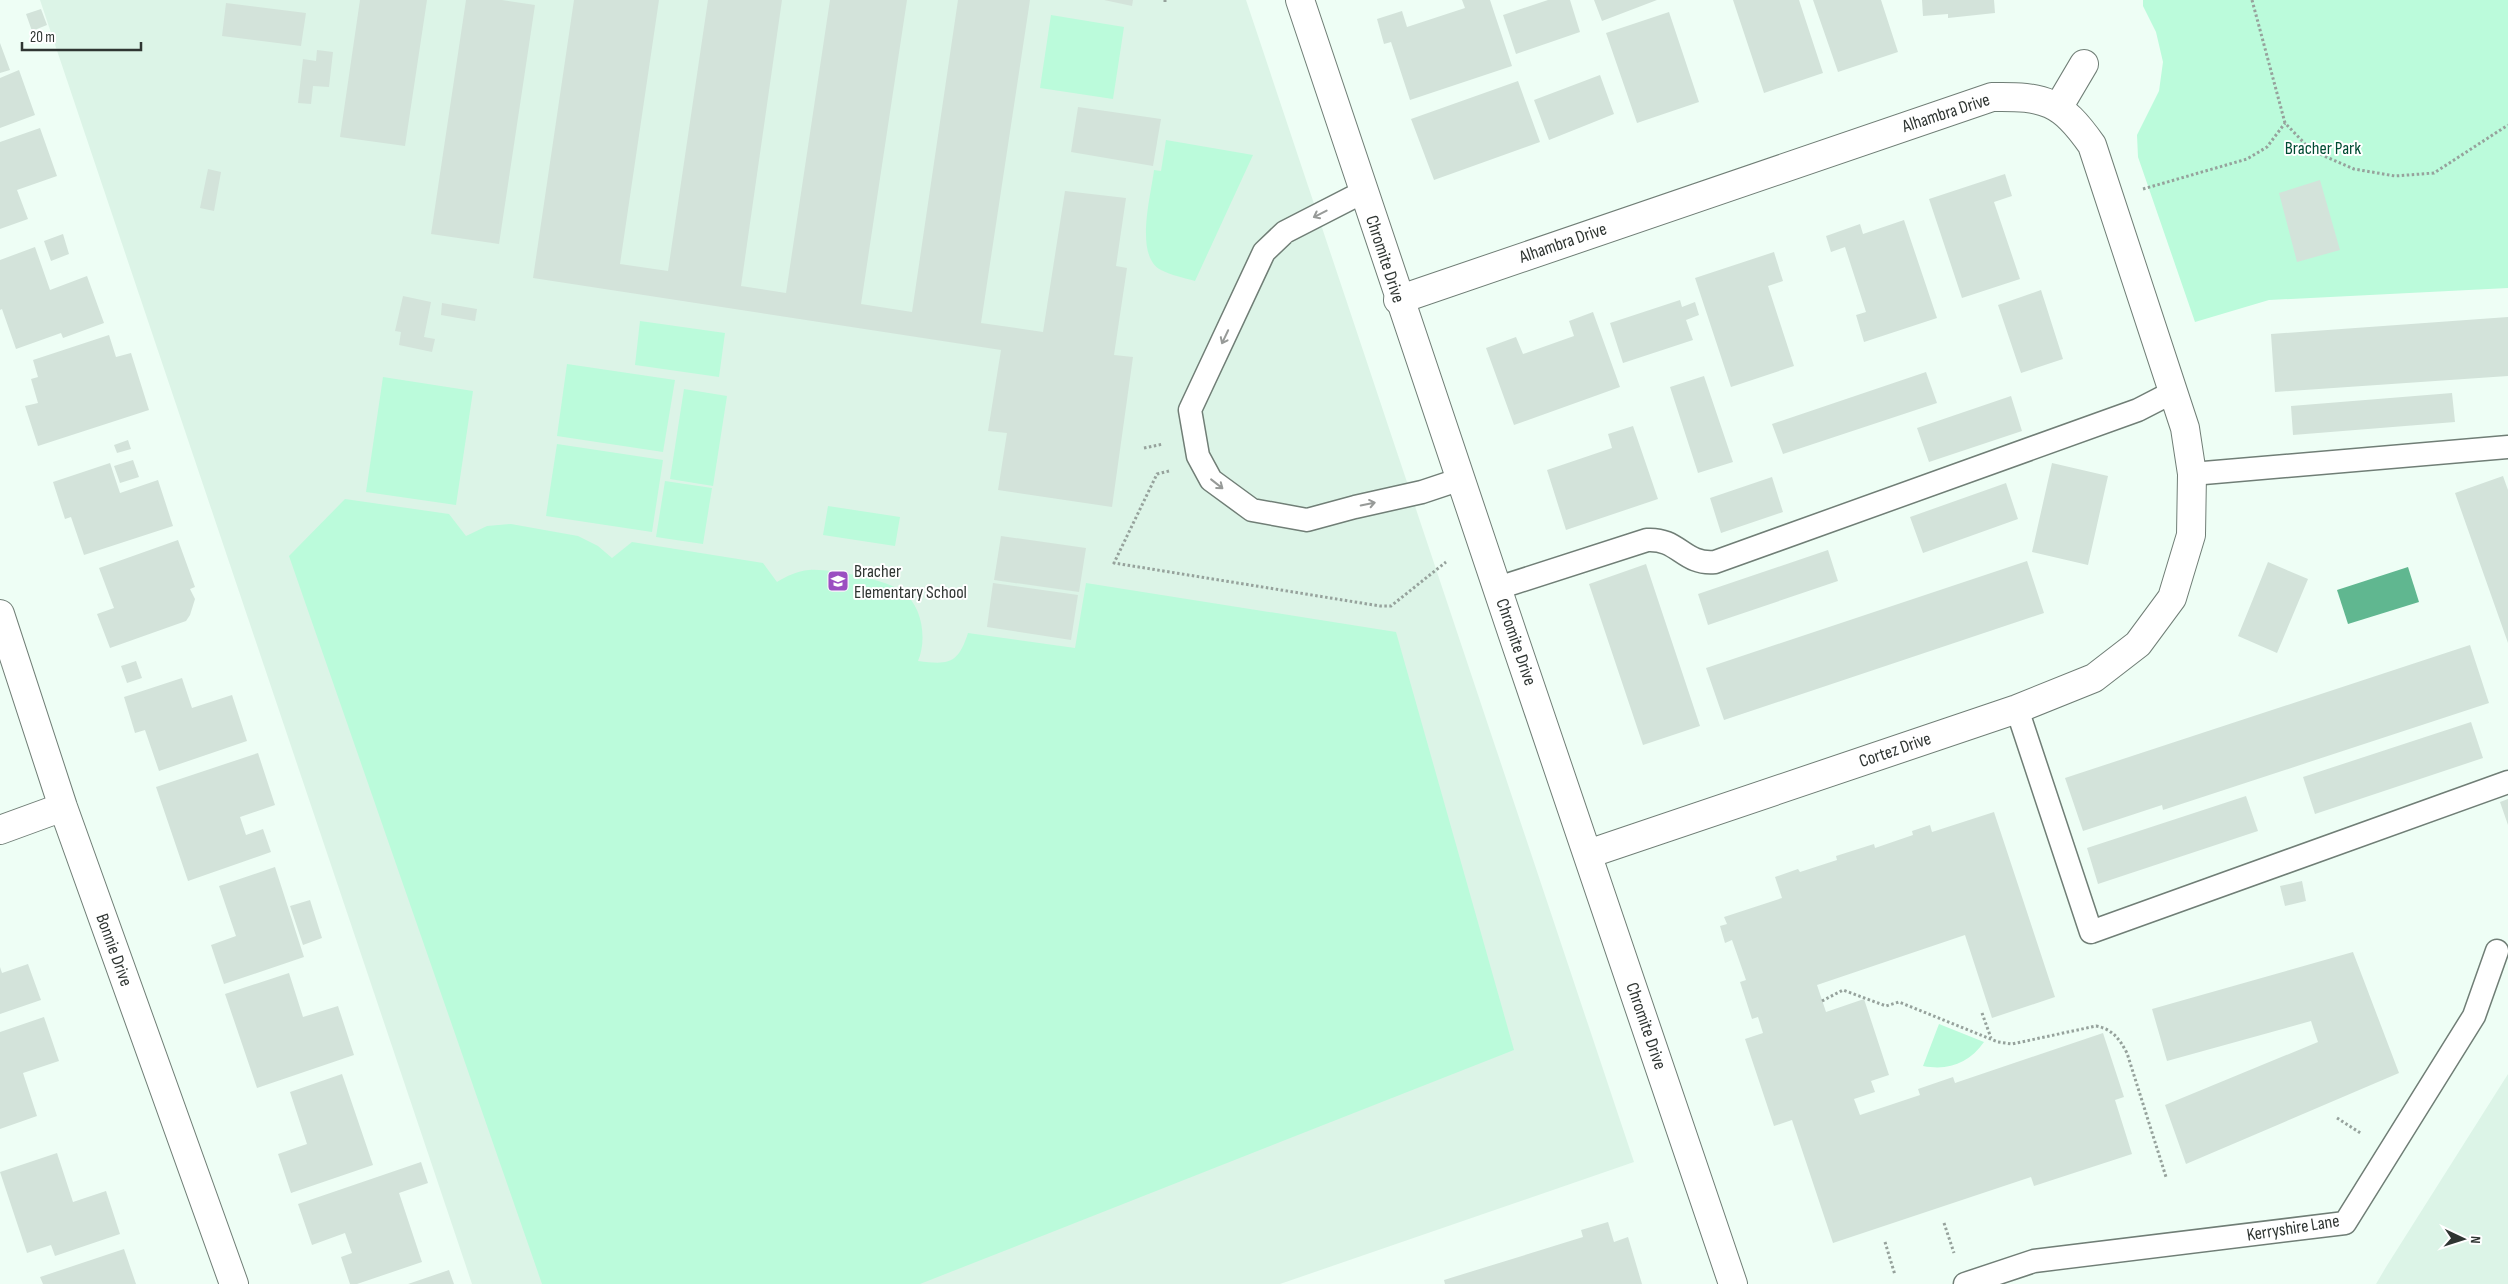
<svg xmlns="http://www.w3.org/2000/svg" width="2508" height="1284" font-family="'Sofia Sans Condensed',sans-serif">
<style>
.built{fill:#dcf4e7}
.green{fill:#bbfbdb}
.water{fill:#60b790}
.building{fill:#d3e3da}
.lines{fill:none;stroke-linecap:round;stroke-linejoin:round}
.service-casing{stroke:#707e76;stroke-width:25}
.minor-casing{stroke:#707e76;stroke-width:30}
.tertiary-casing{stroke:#707e76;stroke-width:30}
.path{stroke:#96a29c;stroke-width:3;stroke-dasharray:2.5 2.5;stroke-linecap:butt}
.service{stroke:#fff;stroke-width:22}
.minor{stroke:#fff;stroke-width:28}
.tertiary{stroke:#fff;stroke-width:28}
.oneway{stroke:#979a98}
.labels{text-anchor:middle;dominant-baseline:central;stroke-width:4;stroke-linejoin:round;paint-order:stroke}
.street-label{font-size:18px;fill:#2f3532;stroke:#fff}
.park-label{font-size:18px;fill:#004c33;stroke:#fff}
.poi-label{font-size:18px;fill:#2f3532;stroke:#fff;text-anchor:start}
</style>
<rect width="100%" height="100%" fill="#eefef5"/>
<!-- built -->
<path class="built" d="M40 0H1246L1634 1162 1280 1284H472Z
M2508 1074V1284H2376L2386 1267Z"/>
<!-- green -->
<path class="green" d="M2143 0H2508V288L2269 300 2195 322 2138 157 2137 135 2159 91 2163 62 2156 32 2143 6Z
M1051 15 1124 27 1113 99 1040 88Z
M1166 140 1253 155 1195 281C1184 278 1171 275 1161 270 1134 256 1151 196 1154 170L1161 171Z
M640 321 725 333 719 377 635 365Z
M567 364 675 380 663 452 557 436Z
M383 377 473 391 456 505 366 492Z
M684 389 727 396 713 486 670 479Z
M557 444 663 460 652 532 546 516Z
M665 481 712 488 703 544 656 537Z
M345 499 449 514 466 536 487 526 511 524 578 536 598 546 612 558 632 542 763 563 777 582C787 576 797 571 809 570 828 568 887 580 902 591 923 606 927 640 918 661 949 665 958 664 968 633L1075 648 1086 583 1396 632 1514 1050 920 1284H542L289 556Z
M828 506 900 517 895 546 823 535Z
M1939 1024 1984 1042C1969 1063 1949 1071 1923 1066Z"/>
<!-- water -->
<path class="water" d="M2408 567 2419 602 2348 624 2337 590Z"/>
<!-- building -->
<path class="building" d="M360 0H427L405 146 340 137Z
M466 0H502L535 5 499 244 431 234Z
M574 0H659L620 264 668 271 708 0H782L741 286 786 293 830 0H907L861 304 912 312 958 0H1030L981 323 1043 332 1065 191 1126 198 1116 266 1127 268 1114 355 1133 357 1112 507 998 490 1007 433 988 431 1001 350 533 278Z
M1104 0H1133L1132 6Z
M1462 0H1490L1512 66 1410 100 1391 42 1384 44 1377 19 1402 11 1407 27 1465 8Z
M1548 0H1570L1580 32 1516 54 1503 15Z
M1594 0H1657L1602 21Z
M1733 0H1799L1823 73 1764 93Z
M1813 0H1881L1898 52 1838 72Z
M1922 0H1994L1995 13 1948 18V14L1923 16Z
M226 3 306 13 301 46 222 36Z
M41 9 47 25 32 31 26 14Z
M1669 12 1699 102 1637 123 1606 33Z
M0 43 10 70 0 73Z
M317 50 333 52 329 87 313 86 311 104 298 103 303 59 316 61Z
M19 70 35 115 0 128V78Z
M1600 75 1614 114 1549 140 1534 100Z
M1518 81 1540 142 1434 180 1411 119Z
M1078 107 1161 119 1153 166 1071 152Z
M40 128 57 176 17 190 28 219 0 229V142Z
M208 169 221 172 214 211 200 208Z
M2005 174 2012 196 1994 202 2020 279 1962 298 1929 199Z
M2320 180 2340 250 2297 262 2279 193Z
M1904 220 1937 318 1864 342 1856 315 1866 312 1845 247 1831 252 1826 236 1860 224 1863 234Z
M63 234 69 254 51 261 44 241Z
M35 247 50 290 87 276 104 323 63 338 61 333 16 349 2 309 0 310V260Z
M1774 252 1783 281 1768 286 1794 366 1731 387 1695 278Z
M2041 290 2063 359 2021 373 1998 305Z
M403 296 431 302 424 337 435 339 432 352 399 345 401 332 395 331Z
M1680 300 1682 307 1695 302 1699 315 1686 320 1693 340 1623 363 1610 323Z
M442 303 477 309 475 321 441 315Z
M1593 312 1620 387 1514 425 1486 348 1516 337 1523 354 1574 336 1569 321Z
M2508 317V376L2275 392 2271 334Z
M109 335 116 357 131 353 149 410 38 446 25 406 38 403 31 379 38 377 33 360Z
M1926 372 1937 403 1783 454 1772 424Z
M1704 376 1733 462 1698 473 1670 387Z
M2452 393 2455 422 2293 435 2291 406Z
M2011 396 2022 431 1929 462 1917 428Z
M1633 426 1658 499 1566 530 1547 470 1612 448 1608 434Z
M128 440 131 449 117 453 114 445Z
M133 460 139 477 120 483 114 466Z
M110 463 120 493 158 480 173 526 84 555 71 517 65 519 53 482Z
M2052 463 2108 476 2088 565 2032 552Z
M2503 476 2508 490V643L2455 493Z
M1772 477 1783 512 1721 533 1710 498Z
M2006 483 2018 519 1923 553 1910 517Z
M1001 536 1086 548 1079 592 994 580Z
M178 540 195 587 190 589 195 599 190 615 186 621 110 648 97 614 114 608 99 568Z
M1828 550 1838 581 1708 625 1698 594Z
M2027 561 2044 613 1724 720 1706 668Z
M2268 562 2308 579 2277 653 2238 636Z
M1646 564 1700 726 1643 745 1589 584Z
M993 583 1078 595 1071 640 987 627Z
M2470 645 2489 703 2163 810 2162 805 2083 831 2065 778Z
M136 661 142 678 127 683 121 666Z
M182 678 192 708 232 695 247 741 159 771 145 730 135 733 124 697Z
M2471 722 2483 758 2315 814 2303 777Z
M258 753 275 805 240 817 246 835 263 829 271 852 188 881 156 787Z
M2246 796 2258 831 2098 884 2087 848Z
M2508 799V825L2500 802Z
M1994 812 2055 997 1992 1018 1965 935 1817 985 1826 1012 1864 999 1889 1075 1871 1081 1875 1092 1854 1099 1860 1115 1920 1095 1918 1089 1953 1077 1955 1083 2103 1033 2124 1097 2115 1100 2132 1154 2034 1186 2031 1177 1833 1243 1792 1120 1774 1126 1745 1039 1763 1033 1758 1017 1752 1019 1740 982 1746 980 1732 940 1725 943 1720 926 1727 924 1724 917 1782 898 1775 877 1798 869 1800 872 1837 860 1836 856 1874 844 1875 848 1913 835 1912 831 1930 825 1932 832Z
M275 867 304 957 224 984 211 945 236 936 219 886Z
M2302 881 2306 901 2285 906 2280 886Z
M310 900 322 938 303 945 290 906Z
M2353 952 2399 1073 2186 1164 2165 1105 2318 1042 2311 1021 2167 1061 2152 1009Z
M28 964 41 1000 0 1014V967L2 973Z
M289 973 303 1017 338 1006 354 1055 257 1088 225 994Z
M44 1017 59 1061 23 1073 37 1116 0 1129V1032Z
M342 1074 373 1165 291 1193 278 1154 307 1144 290 1092Z
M57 1153 73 1202 106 1191 120 1234 55 1256 51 1245 27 1253 0 1172Z
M421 1162 428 1183 399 1193 422 1262 357 1284H350L341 1257 352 1253 345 1233 312 1245 298 1204Z
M1608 1222 1614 1242 1628 1237 1642 1284H1445L1444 1280 1583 1237 1581 1230Z
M124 1249 136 1284H43L40 1277Z
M449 1270 454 1284H408Z"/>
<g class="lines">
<!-- service casing -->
<g class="service-casing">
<path id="service" d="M1363 192 1285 232 1264 252 1190 410 1198 456 1211 480 1252 510 1307 520 1355 507 1422 492 1461 479
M2192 474 2508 447
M1498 588 1647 540C1679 538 1683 565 1715 562L2138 410 2173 392
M2017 709 2091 932 2508 782
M1965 1284 2034 1261 2345 1223 2474 1016 2497 951"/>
</g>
<!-- minor casing -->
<g class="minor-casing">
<path id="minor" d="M2058 108 2084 64
M1398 300 1992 97C2045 96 2061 101 2092 145L2185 428 2192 474 2191 535 2172 598 2138 644 2094 678 2017 709 1588 854
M0 614 63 807 234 1284
M0 830 63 807"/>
</g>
<!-- tertiary casing -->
<g class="tertiary-casing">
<path id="tertiary" d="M1300 0C1442 429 1588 856 1733 1284"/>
</g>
<!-- path -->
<path class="path" d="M2252 0 2285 123 2308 147 2324 156 2354 169 2395 176 2434 173 2508 125
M1165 2V0
M2143 189 2247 159 2267 147 2285 123
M1144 448 1163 444
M1169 471 1157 474 1114 563 1380 606H1391L1446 562
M1822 1001 1843 990 1886 1006 1899 1002 1998 1042 2012 1044 2096 1026C2112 1029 2119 1038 2127 1053L2166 1177
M1982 1013 1991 1038
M2337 1118 2362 1134
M1944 1223 1954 1253
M1885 1242 1895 1275"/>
<!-- service -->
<use href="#service" class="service"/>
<!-- minor -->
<use href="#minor" class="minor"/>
<!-- tertiary -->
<use href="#tertiary" class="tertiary"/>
</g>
<!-- one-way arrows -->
<defs><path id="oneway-shaft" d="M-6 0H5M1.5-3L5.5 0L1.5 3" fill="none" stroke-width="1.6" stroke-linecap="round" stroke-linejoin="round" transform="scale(1.25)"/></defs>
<g class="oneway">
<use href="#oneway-shaft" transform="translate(1320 214) rotate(153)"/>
<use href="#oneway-shaft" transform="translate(1225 337) rotate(115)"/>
<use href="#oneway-shaft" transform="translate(1217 484) rotate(38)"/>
<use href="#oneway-shaft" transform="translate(1368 504) rotate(-12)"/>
</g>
<!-- icons -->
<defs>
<g id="school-square" transform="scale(1.125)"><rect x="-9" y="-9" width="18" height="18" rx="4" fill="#9b4fc1" stroke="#fff"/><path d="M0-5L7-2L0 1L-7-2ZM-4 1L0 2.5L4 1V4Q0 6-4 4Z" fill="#fff"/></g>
</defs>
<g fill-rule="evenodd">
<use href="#school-square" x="838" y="581"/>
</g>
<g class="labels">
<!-- street labels -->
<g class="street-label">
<text transform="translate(1946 113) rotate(-18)">Alhambra Drive</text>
<text transform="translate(1563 243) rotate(-19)">Alhambra Drive</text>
<text transform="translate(1385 259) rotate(72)">Chromite Drive</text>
<text transform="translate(1516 642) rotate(71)">Chromite Drive</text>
<text transform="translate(1895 750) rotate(-19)">Cortez Drive</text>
<text transform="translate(114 950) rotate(70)">Bonnie Drive</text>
<text transform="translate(1646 1026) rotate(71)">Chromite Drive</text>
<text transform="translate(2293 1228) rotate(-9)">Kerryshire Lane</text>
</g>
<!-- park labels -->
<g class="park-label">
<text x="2323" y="148">Bracher Park</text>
</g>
<!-- poi labels -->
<g class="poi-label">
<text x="854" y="571">Bracher<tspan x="854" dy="21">Elementary School</tspan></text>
</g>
</g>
<!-- north arrow -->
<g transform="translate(2463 1239) rotate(94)" stroke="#ffffff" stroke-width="4" paint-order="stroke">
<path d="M0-4L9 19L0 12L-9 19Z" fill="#2f3532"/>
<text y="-8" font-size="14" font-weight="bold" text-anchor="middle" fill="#2f3532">N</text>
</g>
<!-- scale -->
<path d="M22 42v8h119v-8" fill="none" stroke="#2f3532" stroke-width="2.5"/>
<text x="30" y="42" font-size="15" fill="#2f3532" stroke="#ffffff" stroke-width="4" paint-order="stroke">20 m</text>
</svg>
